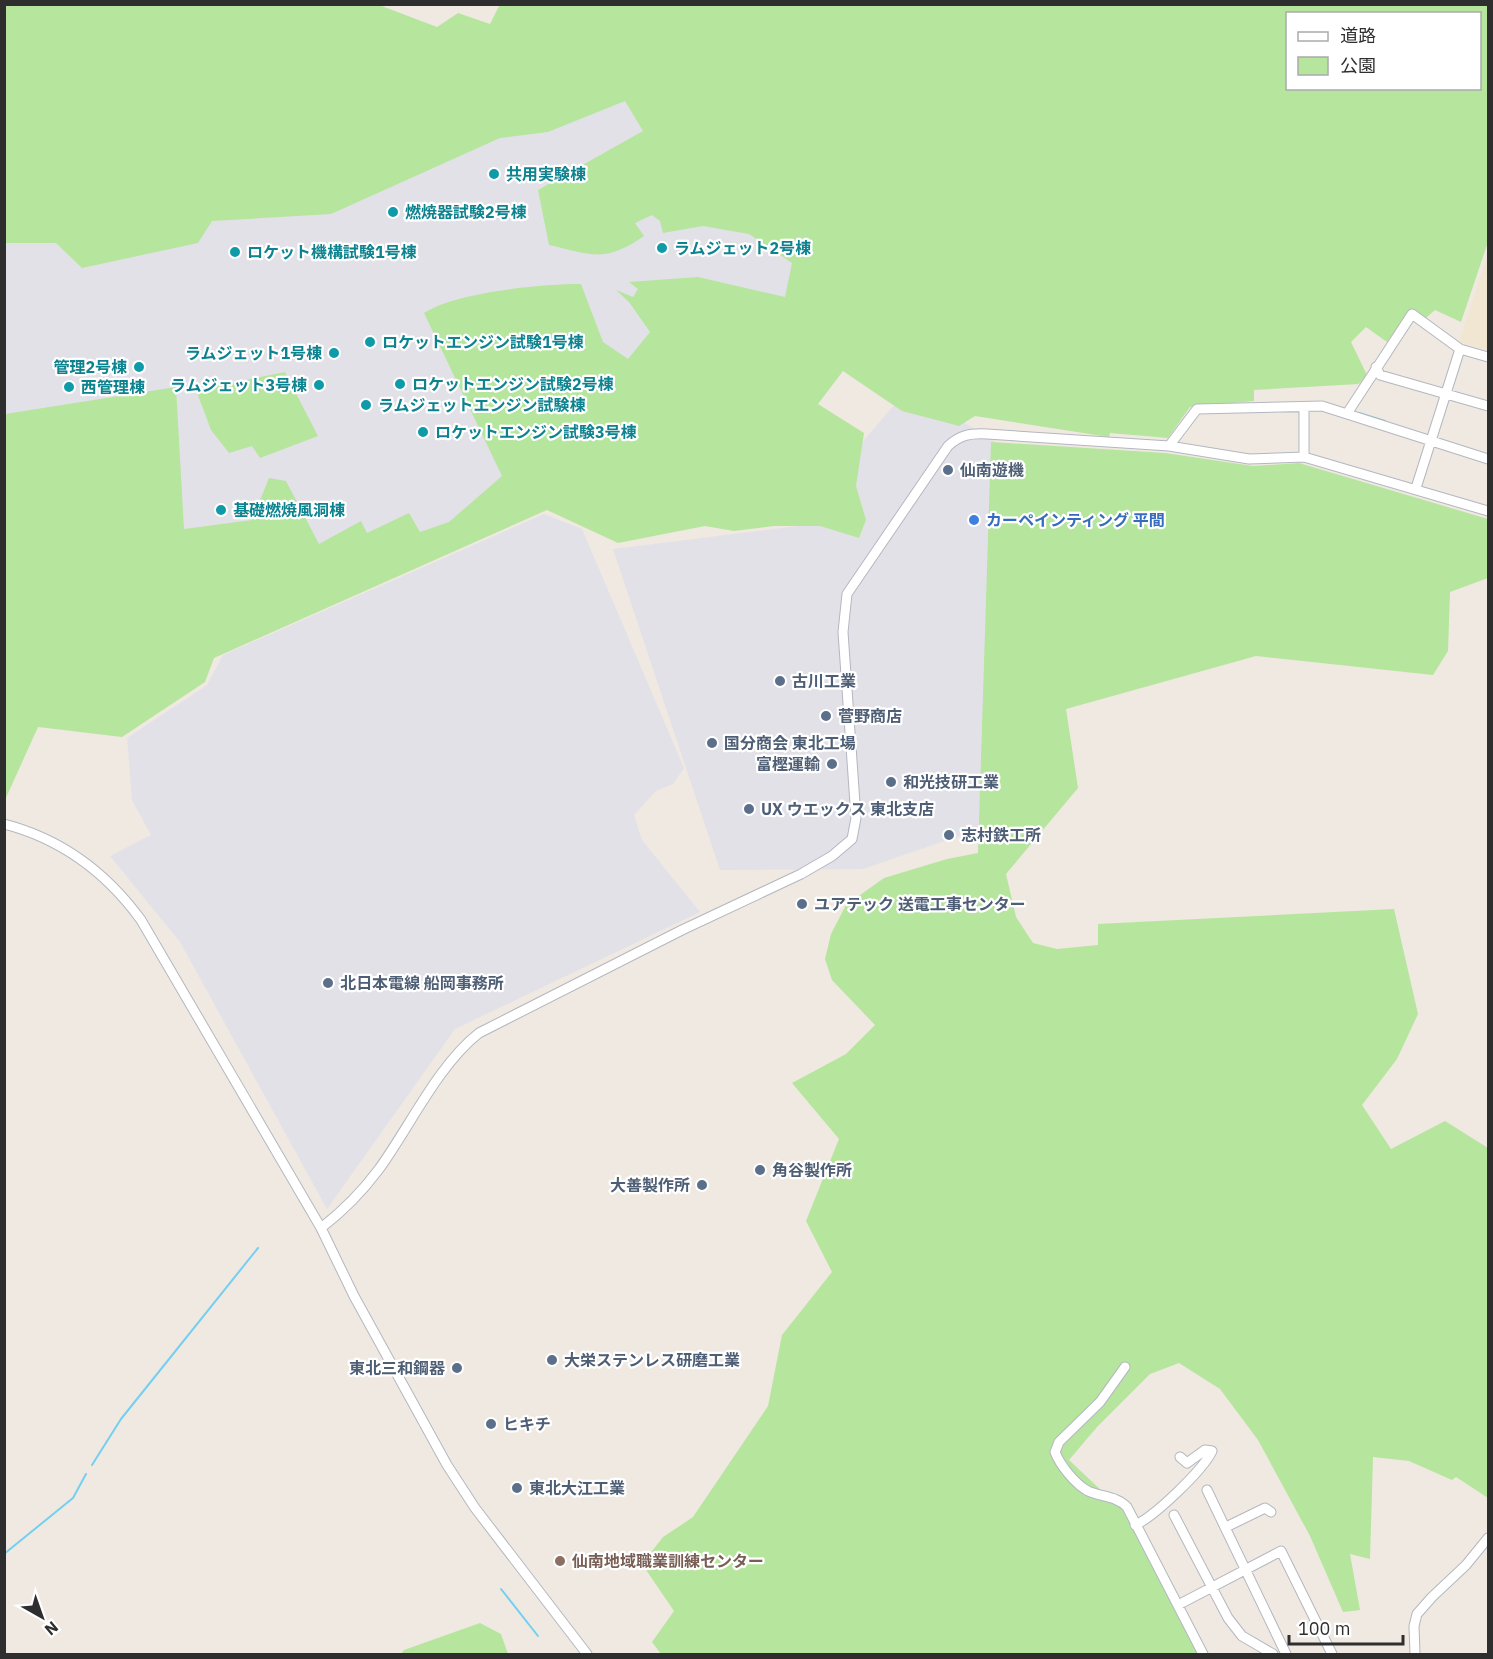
<svg xmlns="http://www.w3.org/2000/svg" width="1493" height="1659" font-family="'IBM Plex Sans','Noto Sans JP',sans-serif">
<style>
.industrial{fill:#e3e1e8}
.education{fill:#f0e6d1}
.green{fill:#b6e59e;fill-rule:evenodd}
.lines{fill:none;stroke-linecap:round;stroke-linejoin:round}
.stream{stroke:#75cff0;stroke-width:2}
.minor-casing{stroke:#b4b7c1;stroke-width:11}
.minor{stroke:#fff;stroke-width:9}
.culture-dot{fill:#0f9aa8;stroke:#fff;stroke-width:2}
.service-dot{fill:#5c6f8a;stroke:#fff;stroke-width:2}
.shop-dot{fill:#3f7fe0;stroke:#fff;stroke-width:2}
.education-dot{fill:#8d6e63;stroke:#fff;stroke-width:2}
.labels{text-anchor:middle;dominant-baseline:central;stroke-width:4.5;stroke-linejoin:round;paint-order:stroke}
.culture-label{font-size:16px;font-weight:bold;fill:#0d838f;stroke:#fff;text-anchor:start}
.service-label{font-size:16px;font-weight:bold;fill:#4e5e75;stroke:#fff;text-anchor:start}
.shop-label{font-size:16px;font-weight:bold;fill:#366cbe;stroke:#fff;text-anchor:start}
.education-label{font-size:16px;font-weight:bold;fill:#785e54;stroke:#fff;text-anchor:start}
</style>
<rect width="100%" height="100%" fill="#efe9e1"/>
<!-- industrial -->
<path class="industrial" d="M1096 5 647 471 5 697 4 45 472 64Z
M908 389 995 441 985 827 863 869 720 870 613 549 838 521 863 441Z
M544 514 582 529 684 768 673 784 656 791 634 815 642 840 700 912 455 1029 327 1209 180 942 110 856 151 835 132 800 127 738 207 685 223 655Z"/>
<!-- education -->
<path class="education" d="M1488 254V350L1459 342Z"/>
<!-- green -->
<path class="green" d="M500 4 1488 5V242L1461 322 1435 310 1426 318 1413 310 1387 342 1366 327 1351 342 1367 375 1359 384 1254 390V401L1190 407 1168 438 1110 433 1109 437 975 416 959 426 902 411 843 371 818 404 864 433 856 486 866 520 859 538 820 526H774L734 531 705 526 618 543 547 510 214 658 205 682 122 737 38 727 5 800V414L176 387 184 529 252 520 269 478 286 481 319 544 361 521 367 533 409 513 420 532 449 522 502 476 424 313C456 292 541 284 581 284L603 342 628 359 650 332 629 302 616 290 633 297 638 289 629 282 698 277 785 297 792 263 749 234 703 226 663 233 660 221 652 215 635 223 644 236C605 263 592 255 549 245L538 190 643 131 625 101 548 132 500 138 331 214 212 221 198 243 82 268 56 243H5V5H379L437 27 458 13 490 24ZM1288 14H1480V88H1288Z
M285 372 318 436 260 458 252 446 229 453 211 430 196 390Z
M991 442 1165 453 1253 466 1299 463 1488 519V578L1450 592 1448 651 1433 675 1256 656 1066 709 1078 788 1006 874 1016 917 1033 943 1057 949 1098 945V924L1394 909 1418 1014 1397 1059 1362 1105 1391 1149 1445 1121 1488 1148V1498L1456 1477 1452 1480 1409 1461 1373 1457 1370 1559 1350 1554 1360 1610 1343 1612 1310 1536 1258 1440 1220 1389 1179 1363 1150 1374 1097 1427 1069 1460 1123 1511 1202 1654H661L652 1642 674 1611 642 1564 663 1537 693 1517 768 1406 782 1335 832 1272 806 1221 839 1139 792 1083 846 1054 875 1025 832 980 825 959 831 934 846 905 884 878 947 859 978 853Z
M480 1623 501 1634 508 1654H401L404 1650Z"/>
<g class="lines">
<!-- stream -->
<path class="stream" d="M1359 413 1385 421
M92 1465 121 1419 258 1248
M4 1554 73 1498 86 1474
M501 1589 538 1636
M546 1654H547"/>
<!-- minor casing -->
<g class="minor-casing">
<path id="minor" d="M1376 367 1380 375 1488 406
M1348 412 1412 314 1460 349 1488 357
M1169 446 1197 409 1322 406 1488 459
M1304 457V408
M1416 488 1460 349
M4 824C62 839 106 872 141 920L321 1228 354 1296 447 1465 475 1508 587 1654
M321 1228C343 1211 362 1192 379 1169 409 1128 438 1065 479 1033L682 930 801 874 832 856 852 839 856 818 843 632 847 594 948 446C960 435 970 433 987 434L1169 446 1249 459 1304 457 1488 511
M1125 1367 1100 1402 1059 1442 1055 1452C1060 1465 1075 1484 1088 1491 1101 1497 1117 1496 1127 1507L1203 1654
M1207 1490 1286 1654
M1174 1515 1228 1618 1242 1636 1273 1654
M1135 1525C1154 1517 1203 1470 1212 1451L1205 1450 1187 1463 1180 1457
M1226 1527 1265 1508 1271 1512
M1178 1605 1281 1551 1332 1654
M1415 1654 1414 1626 1417 1614 1432 1597 1466 1565 1488 1538"/>
</g>
<!-- minor -->
<use href="#minor" class="minor"/>
</g>
<!-- markers -->
<g class="culture-dot">
<circle cx="494" cy="174" r="6"/>
<circle cx="393" cy="212" r="6"/>
<circle cx="662" cy="248" r="6"/>
<circle cx="235" cy="252" r="6"/>
<circle cx="370" cy="342" r="6"/>
<circle cx="334" cy="353" r="6"/>
<circle cx="139" cy="367" r="6"/>
<circle cx="400" cy="384" r="6"/>
<circle cx="319" cy="385" r="6"/>
<circle cx="69" cy="387" r="6"/>
<circle cx="366" cy="405" r="6"/>
<circle cx="423" cy="432" r="6"/>
<circle cx="221" cy="510" r="6"/>
</g>
<g class="service-dot">
<circle cx="948" cy="470" r="6"/>
<circle cx="780" cy="681" r="6"/>
<circle cx="826" cy="716" r="6"/>
<circle cx="712" cy="743" r="6"/>
<circle cx="832" cy="764" r="6"/>
<circle cx="891" cy="782" r="6"/>
<circle cx="749" cy="809" r="6"/>
<circle cx="949" cy="835" r="6"/>
<circle cx="802" cy="904" r="6"/>
<circle cx="328" cy="983" r="6"/>
<circle cx="760" cy="1170" r="6"/>
<circle cx="702" cy="1185" r="6"/>
<circle cx="552" cy="1360" r="6"/>
<circle cx="457" cy="1368" r="6"/>
<circle cx="491" cy="1424" r="6"/>
<circle cx="517" cy="1488" r="6"/>
</g>
<circle class="shop-dot" cx="974" cy="520" r="6"/>
<circle class="education-dot" cx="560" cy="1561" r="6"/>
<g class="labels">
<!-- culture labels -->
<g class="culture-label">
<text x="506" y="174">共用実験棟</text>
<text x="405" y="212">燃焼器試験2号棟</text>
<text x="674" y="248">ラムジェット2号棟</text>
<text x="247" y="252">ロケット機構試験1号棟</text>
<text x="382" y="342">ロケットエンジン試験1号棟</text>
<text x="322" y="353" text-anchor="end">ラムジェット1号棟</text>
<text x="127" y="367" text-anchor="end">管理2号棟</text>
<text x="412" y="384">ロケットエンジン試験2号棟</text>
<text x="307" y="385" text-anchor="end">ラムジェット3号棟</text>
<text x="81" y="387">西管理棟</text>
<text x="378" y="405">ラムジェットエンジン試験棟</text>
<text x="435" y="432">ロケットエンジン試験3号棟</text>
<text x="233" y="510">基礎燃焼風洞棟</text>
</g>
<!-- service labels -->
<g class="service-label">
<text x="960" y="470">仙南遊機</text>
<text x="792" y="681">古川工業</text>
<text x="838" y="716">菅野商店</text>
<text x="724" y="743">国分商会 東北工場</text>
<text x="820" y="764" text-anchor="end">富樫運輸</text>
<text x="903" y="782">和光技研工業</text>
<text x="761" y="809">UX ウエックス 東北支店</text>
<text x="961" y="835">志村鉄工所</text>
<text x="814" y="904">ユアテック 送電工事センター</text>
<text x="340" y="983">北日本電線 船岡事務所</text>
<text x="772" y="1170">角谷製作所</text>
<text x="690" y="1185" text-anchor="end">大善製作所</text>
<text x="564" y="1360">大栄ステンレス研磨工業</text>
<text x="445" y="1368" text-anchor="end">東北三和鋼器</text>
<text x="503" y="1424">ヒキチ</text>
<text x="529" y="1488">東北大江工業</text>
</g>
<!-- shop labels -->
<g class="shop-label">
<text x="986" y="520">カーペインティング 平間</text>
</g>
<!-- education labels -->
<g class="education-label">
<text x="572" y="1561">仙南地域職業訓練センター</text>
</g>
</g>
<!-- border -->
<rect width="1493" height="1659" fill="none" stroke="#2e2e2e" stroke-width="12"/>
<!-- legend -->
<rect x="1286" y="12" width="195" height="78" fill="#ffffff" stroke="#ababab" stroke-width="1.5"/>
<rect x="1298" y="32" width="30" height="9" fill="#ffffff" stroke="#ababab" stroke-width="1.5"/>
<text x="1340" y="42" font-size="18" fill="#2e2e2e">道路</text>
<rect x="1298" y="57" width="30" height="18" fill="#b6e59e" stroke="#ababab" stroke-width="1.5"/>
<text x="1340" y="72" font-size="18" fill="#2e2e2e">公園</text>
<!-- north arrow -->
<g transform="translate(42 1617) rotate(140)" stroke="#ffffff" stroke-width="4.5" paint-order="stroke">
<path d="M0-4.5L10 22L0 15L-10 22Z" fill="#2e2e2e"/>
<text y="-9" font-size="16" font-weight="bold" text-anchor="middle" fill="#2e2e2e">N</text>
</g>
<!-- scale -->
<path d="M1289 1635v9h114v-9" fill="none" stroke="#2e2e2e" stroke-width="3"/>
<text x="1298" y="1635" font-size="18" fill="#2e2e2e" stroke="#ffffff" stroke-width="4.5" paint-order="stroke">100 m</text>
</svg>
